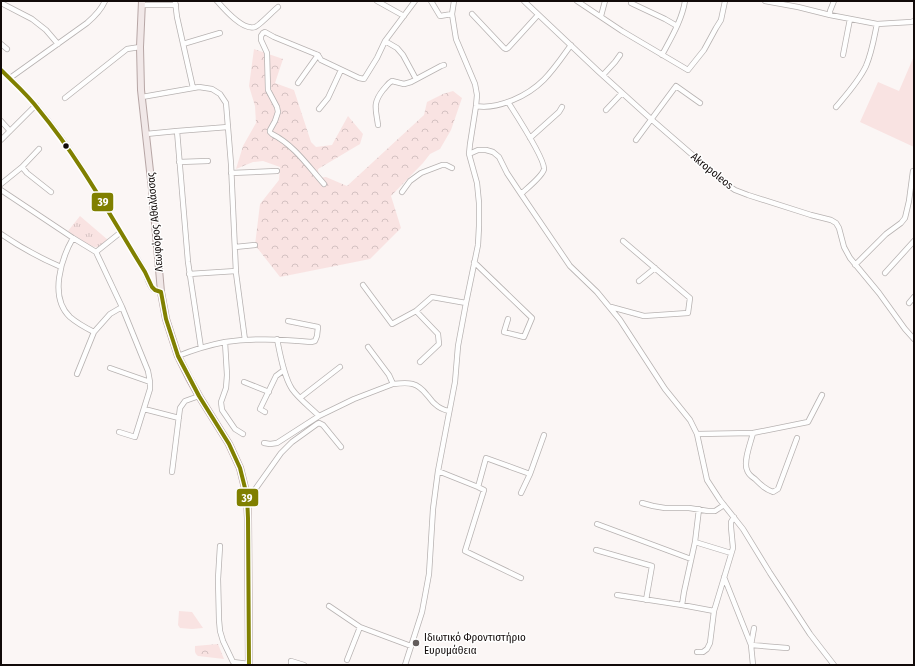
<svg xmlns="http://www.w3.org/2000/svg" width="915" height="666" font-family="'Fira Sans Condensed',sans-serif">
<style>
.grass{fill:url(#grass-tufts)}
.forest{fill:url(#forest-crowns)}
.green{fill:#f9e3e2}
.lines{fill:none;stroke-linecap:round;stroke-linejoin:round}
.minor-casing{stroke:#b7b2b1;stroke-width:6}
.major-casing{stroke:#b7a6a5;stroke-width:8}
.minor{stroke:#fefefe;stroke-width:4.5}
.major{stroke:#f1e8e8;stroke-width:6}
.bus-1-casing{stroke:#fff;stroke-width:7}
.bus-1{stroke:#808000;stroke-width:4}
.bus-dot{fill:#110a09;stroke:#fff;stroke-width:1.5}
.poi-dot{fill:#635d5c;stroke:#fff;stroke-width:1.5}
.labels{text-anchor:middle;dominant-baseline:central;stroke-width:3;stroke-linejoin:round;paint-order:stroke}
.street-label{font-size:11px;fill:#110a09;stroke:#fff}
.poi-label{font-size:11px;fill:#110a09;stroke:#fff;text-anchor:start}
.line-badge{stroke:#fff;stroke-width:1.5}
.badge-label{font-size:11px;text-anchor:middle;font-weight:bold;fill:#fff}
</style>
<defs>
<pattern id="grass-tufts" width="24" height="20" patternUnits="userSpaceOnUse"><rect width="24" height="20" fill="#f9e3e2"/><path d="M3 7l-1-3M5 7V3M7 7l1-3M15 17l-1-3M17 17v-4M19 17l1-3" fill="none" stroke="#d4c1c1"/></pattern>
<pattern id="forest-crowns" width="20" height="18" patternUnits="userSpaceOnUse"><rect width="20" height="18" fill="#f9e3e2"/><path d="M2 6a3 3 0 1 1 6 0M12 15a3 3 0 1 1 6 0" fill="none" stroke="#d4c1c1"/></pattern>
</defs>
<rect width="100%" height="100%" fill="#fbf6f5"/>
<!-- grass -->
<path class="grass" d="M80 216 108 240C106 242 103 245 100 247 93 250 75 236 68 231Z"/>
<!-- forest -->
<path class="forest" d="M254 49 283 59 275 83 294 90 311 142 316 147 332 145 348 116 363 134 360 144 318 169 319 178 326 177 347 186 424 115 427 102 443 94 453 91 462 98 451 130 440 149 430 154 423 163 391 196 401 228 370 259 280 277 255 245 260 204 279 180 280 167 263 161 253 162 236 169 243 146 256 123 255 106 249 86Z
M218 644 224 659 198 656C194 653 195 650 195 646Z"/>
<!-- green -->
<path class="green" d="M914 56V147L860 122 878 82 899 91Z
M179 611 192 612 203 628 192 629 180 628 178 625Z"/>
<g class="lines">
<!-- minor casing -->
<g class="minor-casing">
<path id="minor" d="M175 1 177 17 193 88
M217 1C224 9 243 31 255 27 259 26 273 11 278 7
M377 1 404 16
M431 1 440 16 452 14
M524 1 598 71 651 119 726 184 735 190 748 195 811 215 831 220 836 223 839 228 844 247 850 258 879 293 905 329 914 339
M577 1 622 31 688 70 704 50 716 28 721 20 725 1
M765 1 798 7 830 15 877 24 911 22 914 21
M1 3 32 19 46 30 58 44
M631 3 665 19 677 26
M142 5H176
M472 14 504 48 506 49 508 48 538 15
M830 15V11L834 1
M601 16 605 1
M385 41 397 48 403 55 416 79
M1 44 7 49
M183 44 220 33
M662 55C671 38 682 20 685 1
M843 55 850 19
M1 70C56 118 91 184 129 246 135 254 140 263 145 272 147 277 149 285 153 289 155 291 158 291 161 292
M603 75 615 62 620 55
M10 78 87 23C94 17 101 10 105 1
M298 83 318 55
M142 97 199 87 212 89 220 94 226 103 231 164 236 273 245 340
M65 98 127 49 140 47
M508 102C515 113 545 159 544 169 543 176 526 189 521 194
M476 106C488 108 501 105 513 100 542 88 553 70 571 45
M836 107C847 94 859 81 866 66 872 52 874 38 877 24
M319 109 328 98 341 70
M606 110 622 93
M1 121 10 131
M378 125C376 109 372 104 383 90 386 87 388 83 392 81L404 84 411 82 441 66 444 65
M177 131 228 127
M146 134 177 131 188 262 201 348
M530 138 559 112 562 107
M1 140 36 105
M636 140 676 86 700 103
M469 154 478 150H486L493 152 499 157 507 173 521 194 570 266 597 292 620 320 665 389 690 420 697 434 707 480 720 500 743 529 770 573 810 634 834 665
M179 162 208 161
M22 167 27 173 51 192
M231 173 277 171
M1 184 22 167 39 149
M324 184C308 166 294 145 272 134L270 132V130L275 121 278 112 277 107 268 90 267 53 261 40V36L263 33 265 32 274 37 318 55 321 60 359 78 364 79 377 58 385 41 415 1
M1 190 73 238 96 252 122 307 148 371 150 382V389L135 437 119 432
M402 192 410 181 421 173 442 165H446L452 168
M1 234C20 247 40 258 61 267
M73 238C61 259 49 297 70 317 77 323 86 328 94 332
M235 247 255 245
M96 252 121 232
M474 262 532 318 524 337 504 332 508 319
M855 265 886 234 901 223 905 218 909 201 913 171
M885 273 914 241
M189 274 236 271
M639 281 655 268
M363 285 392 324 416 311 432 297 466 303
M909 303 914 297
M611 307 644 316 688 313 690 298 623 241
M416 311 438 334 439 344 420 362
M277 339C280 354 284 377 292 389 299 399 310 407 319 416
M225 342 227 375 226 388 221 402 222 410 235 429 243 434
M178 356C193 350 209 345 225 342 254 338 283 339 311 342L315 341 317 336 318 327 288 321
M110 368 150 382
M77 374 94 332 110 314 122 307
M244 382 269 392
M393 384C409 382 417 382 427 395 430 398 432 402 435 404 439 408 444 410 449 411
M300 398 340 367
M144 409 179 418
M265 412 260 409 276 376 284 370
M753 433C751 442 743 461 747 470 748 474 752 477 755 479 761 485 765 489 773 492L778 489 797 438
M697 434 753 433 808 422 822 395
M264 443 270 444 277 443 319 416 354 399 393 384 389 375 368 347
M438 471 478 487
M172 472 180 408 185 401 199 396
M521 493 530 474 544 435
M247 496 250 495 254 491 281 453 292 442 317 424 319 423 323 425 341 447
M642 503 653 506 665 508H689L708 511H715L724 505
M597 524 691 559
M695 542 731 553
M220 546 218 579 219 620 220 631 223 641 233 662 249 664
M596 550 652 566 646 600
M724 577 751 645 787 648
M521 578 465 551 484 490 478 487 486 458 530 474
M617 595 682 605 714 611
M682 605 684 592 695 542 699 509
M329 606 360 627 411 646
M697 652H703L707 649 710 643 714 611 733 548 731 527V522L734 517
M347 660 360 627
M291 665V661L304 665
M405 665 422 612 429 574 433 509 438 471 455 382 458 346 466 303 478 245 479 226V203L477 183 469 154 470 144 476 106 477 95 475 84 456 39 452 14 454 1
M753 665 751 645 754 628"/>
</g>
<!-- major casing -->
<g class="major-casing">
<path id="major" d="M142 1 140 47 141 90 152 189 161 292 166 319 178 356 189 378 199 396 229 444 240 468 247 496 248 518 249 665"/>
</g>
<!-- minor -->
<use href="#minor" class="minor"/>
<!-- major -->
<use href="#major" class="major"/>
<!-- bus-1 casing -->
<g class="bus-1-casing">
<path id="bus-1" d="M1 70C14 83 28 95 39 110 77 156 106 208 137 259L145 272 152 287 155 290 161 292 166 319 178 356 199 396 229 444 240 468 247 496 248 518 249 665"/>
</g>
<!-- bus-1 -->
<use href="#bus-1" class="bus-1"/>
</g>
<!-- markers -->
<circle class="bus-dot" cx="66" cy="146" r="3.5"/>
<circle class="poi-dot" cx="416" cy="643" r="4"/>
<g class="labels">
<!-- street labels -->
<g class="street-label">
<text transform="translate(712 171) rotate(39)">Akropoleos</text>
<text transform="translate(155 222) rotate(-95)">Λεωφόρος Αθαλάσσας</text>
</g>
<!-- poi labels -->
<g class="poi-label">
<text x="424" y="637">Ιδιωτικό Φροντιστήριο<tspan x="424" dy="13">Ευρυμάθεια</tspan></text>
</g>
</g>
<g class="line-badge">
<rect x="91" y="192" width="23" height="20" rx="4" fill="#808000"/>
<rect x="236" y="488" width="23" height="19" rx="4" fill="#808000"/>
</g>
<g class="badge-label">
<text x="103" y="206">39</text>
<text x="247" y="502">39</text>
</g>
<!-- border -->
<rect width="915" height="666" fill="none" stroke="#110a09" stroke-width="4"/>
</svg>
